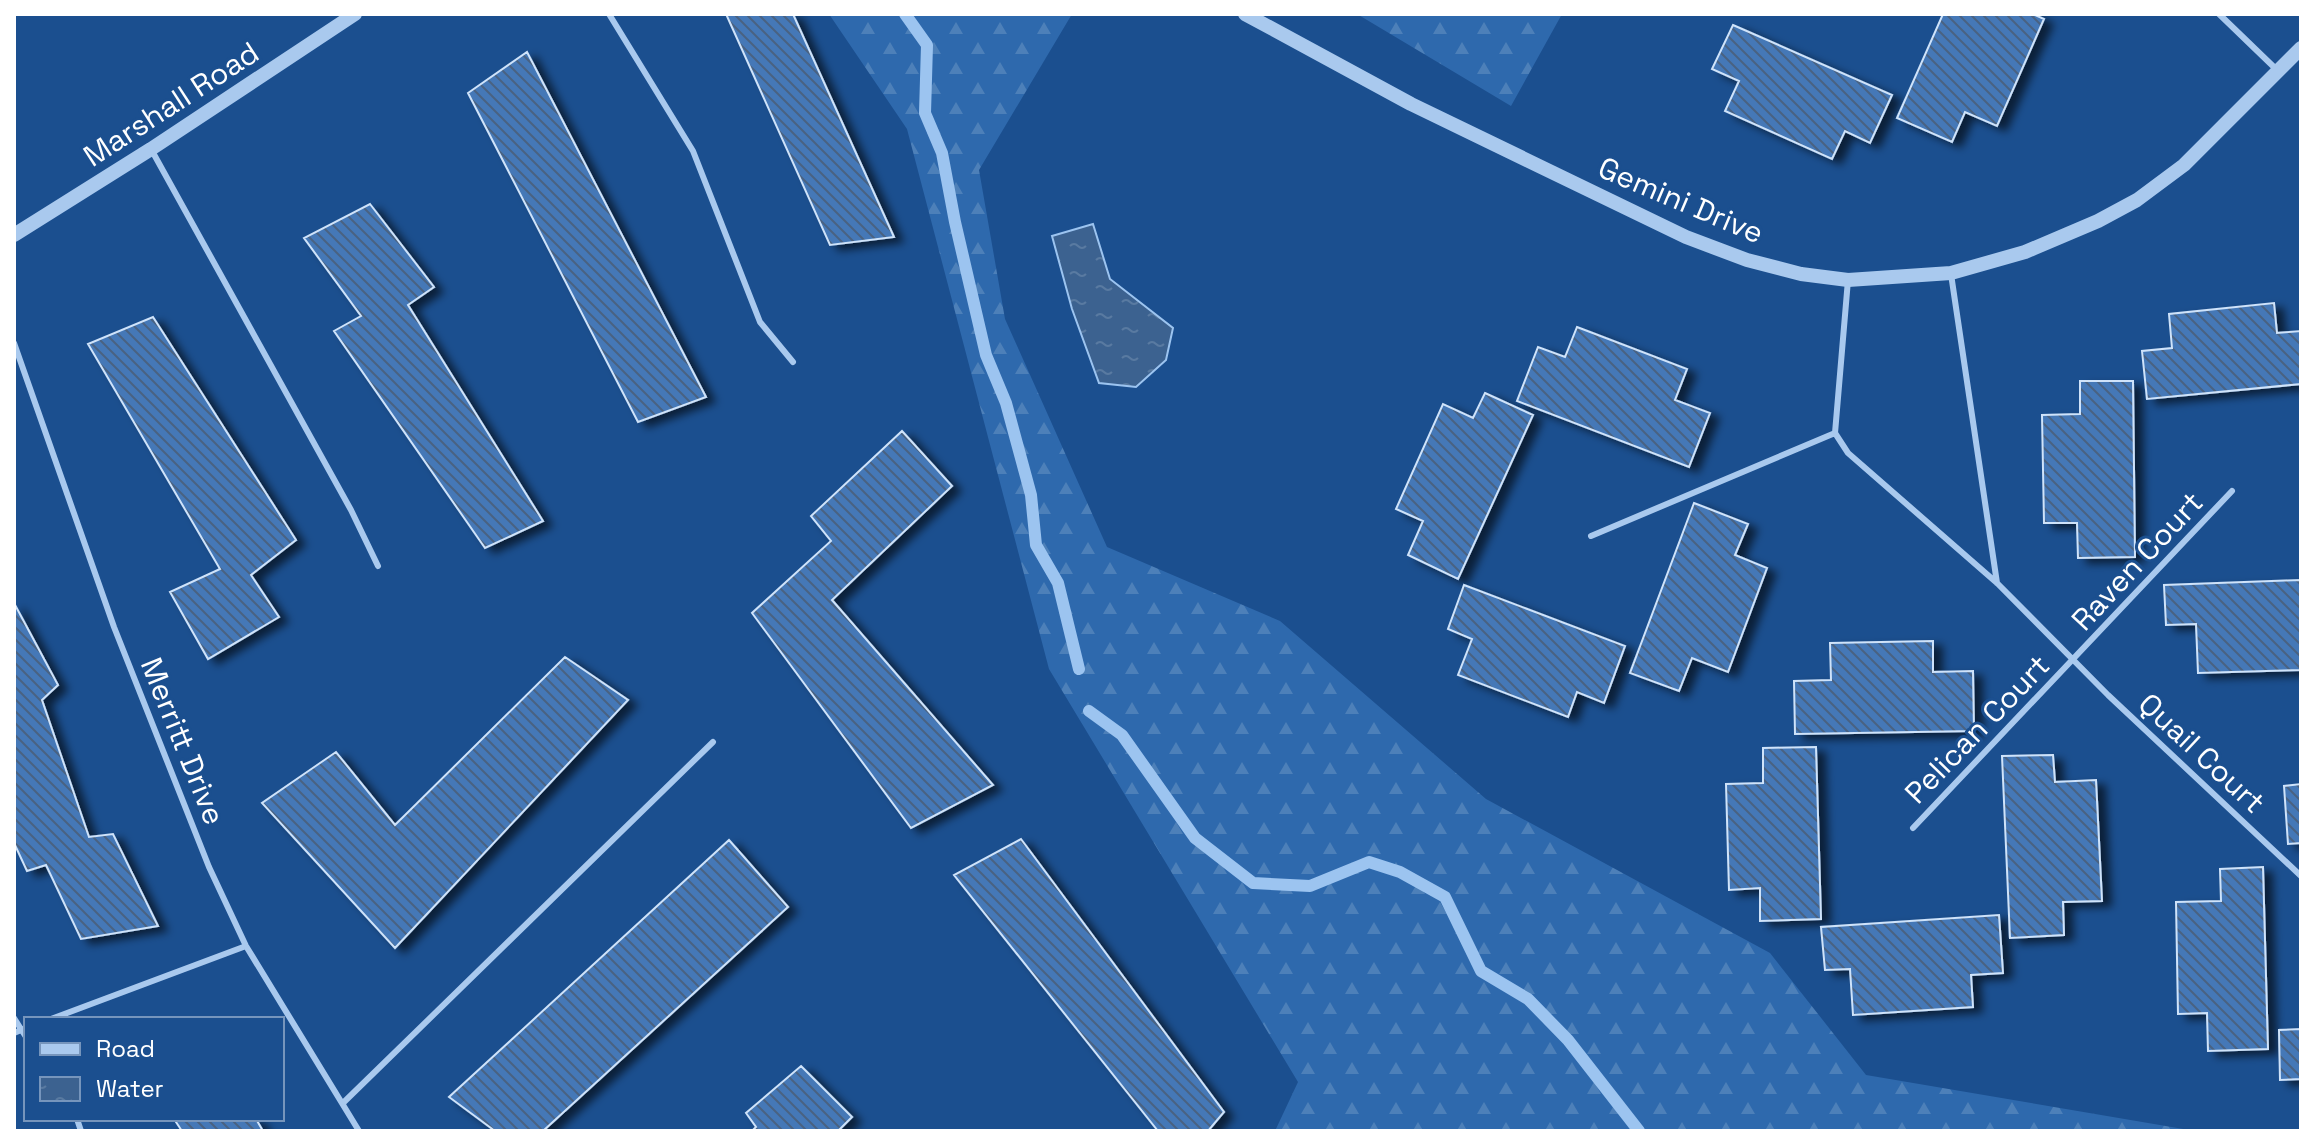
<svg xmlns="http://www.w3.org/2000/svg" width="2315" height="1145" font-family="'Space Grotesk',sans-serif">
<style>
.forest{fill:url(#forest-firs)}
.water{fill:url(#water-ripples);stroke:#9cc4f0;stroke-width:2}
.lines{fill:none;stroke-linecap:round;stroke-linejoin:round}
.stream{stroke:#9cc4f0;stroke-width:12}
.building{fill:url(#building-back-hatch);stroke:#cfe3fa;stroke-width:2;filter:url(#shadow)}
.service{stroke:#a9c9ee;stroke-width:6}
.tertiary{stroke:#a9c9ee;stroke-width:14}
.labels{text-anchor:middle;dominant-baseline:central;stroke-width:6;stroke-linejoin:round;paint-order:stroke}
.street-label{font-size:30px;fill:#fff;stroke:#1b4f8f}
</style>
<defs>
<pattern id="forest-firs" width="22" height="20" patternUnits="userSpaceOnUse" patternTransform="scale(2)"><rect width="22" height="20" fill="#2e69ad"/><path d="M5 1l3.5 6h-7zM16 11l3.5 6h-7z" fill="#4d80b9"/></pattern>
<pattern id="water-ripples" width="26" height="14" patternUnits="userSpaceOnUse" patternTransform="scale(2)"><rect width="26" height="14" fill="#3c6290"/><path d="M2 4q2-2 4 0t4 0M15 11q2-2 4 0t4 0" fill="none" stroke="#597aa1"/></pattern>
<pattern id="building-back-hatch" width="6" height="6" patternUnits="userSpaceOnUse" patternTransform="scale(2)"><rect width="6" height="6" fill="#4478b7"/><path d="M-1 5l2 2M0 0l6 6M5-1l2 2" fill="none" stroke="#486282"/></pattern>
<filter id="shadow"><feDropShadow dx="9" dy="5" stdDeviation="4" flood-color="#0009"/></filter>
</defs>
<rect width="100%" height="100%" fill="#1b4f8f"/>
<!-- forest -->
<path class="forest" d="M829 14H1072L979 170 1005 319 1107 547 1280 621 1486 799 1770 953 1866 1075 2195 1131H1275L1298 1082 1049 669 907 129Z
M1357 14H1562L1511 106Z"/>
<!-- water -->
<path class="water" d="M1093 224 1110 279 1173 328 1166 360 1136 387 1099 383 1072 309 1052 236Z"/>
<g class="lines">
<!-- stream -->
<path class="stream" d="M905 14 927 45 925 113 942 153 955 222 986 355 1006 403 1031 495 1036 545 1058 583 1079 669
M1089 711 1122 735 1195 838 1253 883 1310 886 1369 862 1400 872 1445 897 1481 971 1528 999 1568 1040 1639 1131"/>
</g>
<!-- building -->
<path class="building" d="M726 14H793L894 237 830 245Z
M1943 14H2033L2044 19 1997 126 1965 112 1952 142 1897 118Z
M1733 25 1892 95 1870 143 1845 131 1832 159 1725 111 1739 81 1712 69Z
M527 52 706 397 638 422 468 93Z
M370 204 434 287 408 305 543 521 485 548 334 331 361 316 304 238Z
M2274 303 2277 333 2301 331V384L2147 399 2142 351 2172 348 2169 314Z
M153 317 296 540 251 575 279 617 208 659 170 592 220 569 88 344Z
M1577 327 1687 369 1675 400 1710 413 1689 467 1517 401 1538 347 1565 357Z
M2080 381H2133L2135 557 2078 558 2077 523H2044L2042 415 2080 414Z
M1485 393 1533 415 1458 579 1408 555 1423 521 1396 509 1443 404 1473 418Z
M902 431 952 486 832 600 993 785 911 828 752 613 831 541 811 516Z
M1694 503 1748 524 1735 555 1767 568 1728 672 1692 658 1679 691 1630 673Z
M2301 580V670L2198 673 2196 624 2166 625 2164 585Z
M1464 585 1625 646 1604 703 1577 692 1568 717 1458 675 1472 639 1448 629Z
M14 603 58 685 42 700 89 837 113 834 158 926 81 939 46 865 27 871 14 843Z
M1933 641V672L1973 671 1974 731 1795 734 1794 681 1831 680 1830 643Z
M565 657 628 700 395 948 262 803 336 752 395 825Z
M1816 747 1821 919 1760 921V888L1729 890 1726 784 1763 783V748Z
M2053 755 2055 782 2096 780 2102 901 2063 902 2064 935 2010 938 2002 756Z
M2301 784V843L2288 844 2284 786Z
M1021 839 1224 1112 1208 1131H1158L954 875Z
M729 840 788 907 543 1131H495L449 1097Z
M2263 867 2268 1049 2208 1051 2207 1013 2178 1014 2176 902 2221 901 2220 869Z
M1999 915 2003 973 1971 975 1973 1007 1853 1015 1850 969 1825 970 1821 927Z
M2301 1029V1079L2280 1080 2279 1030Z
M801 1066 852 1117 838 1131H752L756 1127 746 1113Z
M174 1119H256L263 1131H182Z"/>
<g class="lines">
<!-- service -->
<path class="service" d="M609 14 693 151 760 322 793 362
M2219 14 2277 70
M151 149 351 510 378 566
M1951 274 1997 583
M1848 280 1835 433 1848 453 1997 583 2108 695 2301 876
M14 343 114 627 209 867 246 946 359 1131
M1591 536 1835 433
M1913 828 2232 491
M14 1018 26 1037
M51 1019 246 946
M14 1033 26 1028
M343 1103 713 742
M77 1119 81 1131"/>
<!-- tertiary -->
<path class="tertiary" d="M1245 14 1411 104 1686 237 1747 260 1801 274 1848 280 1951 273 2025 252 2098 221 2137 200 2184 165 2301 48
M14 235 151 149 355 14"/>
</g>
<g class="labels">
<!-- street labels -->
<g class="street-label">
<text transform="translate(171 104) rotate(-33)">Marshall Road</text>
<text transform="translate(1681 200) rotate(23)">Gemini Drive</text>
<text transform="translate(2137 561) rotate(-47)">Raven Court</text>
<text transform="translate(1977 729) rotate(-46)">Pelican Court</text>
<text transform="translate(183 741) rotate(68)">Merritt Drive</text>
<text transform="translate(2202 753) rotate(43)">Quail Court</text>
</g>
</g>
<!-- border -->
<rect width="2315" height="1145" fill="none" stroke="#ffffff" stroke-width="32"/>
<!-- legend -->
<rect x="24" y="1017" width="260" height="104" fill="#1b4f8f" stroke="#7695bc" stroke-width="2"/>
<rect x="40" y="1043" width="40" height="12" fill="#a9c9ee" stroke="#7695bc" stroke-width="2"/>
<text x="96" y="1057" font-size="24" fill="#ffffff">Road</text>
<rect x="40" y="1077" width="40" height="24" fill="url(#water-ripples)" stroke="#7695bc" stroke-width="2"/>
<text x="96" y="1097" font-size="24" fill="#ffffff">Water</text>
</svg>
